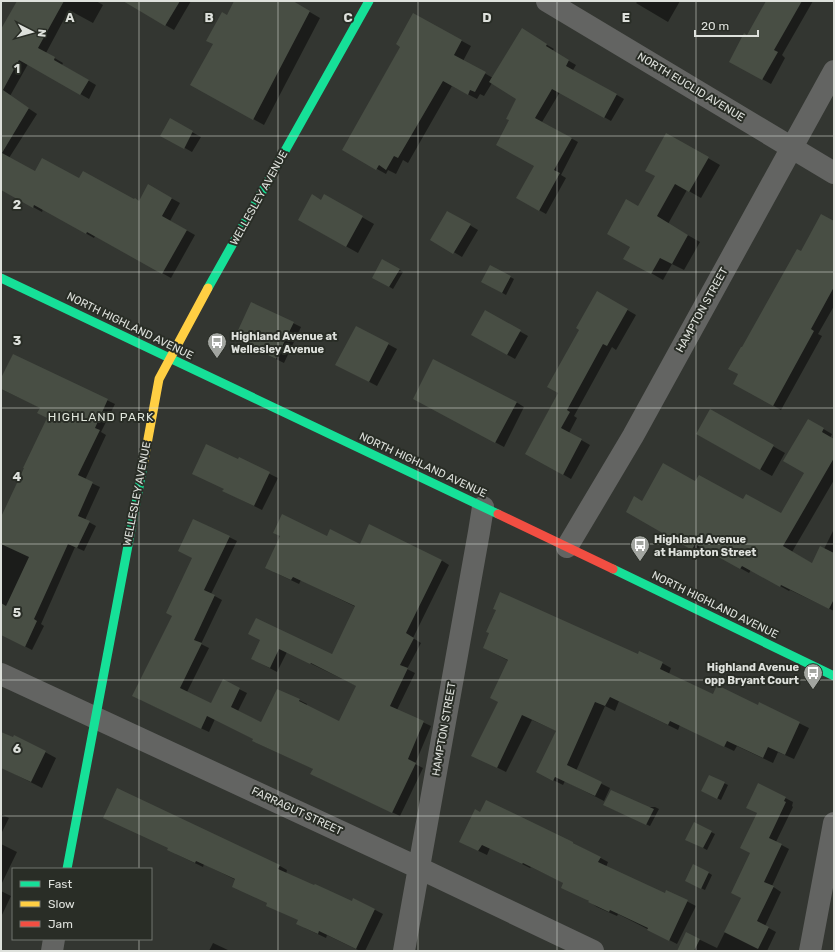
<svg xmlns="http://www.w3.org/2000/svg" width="835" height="952" font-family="Rubik,sans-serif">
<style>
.shadow{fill:#0007}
.building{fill:#484e44}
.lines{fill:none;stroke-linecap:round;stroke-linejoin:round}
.street{stroke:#636462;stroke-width:22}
.fast{stroke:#16e098;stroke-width:9}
.slow{stroke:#ffcf43;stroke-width:9}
.jam{stroke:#f24e42;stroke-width:9}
.grid{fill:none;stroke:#dee1dc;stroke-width:1;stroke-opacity:0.55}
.labels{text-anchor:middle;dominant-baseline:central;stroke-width:4;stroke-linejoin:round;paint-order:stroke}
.street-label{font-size:11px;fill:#dee1dc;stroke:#292d26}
.poi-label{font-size:11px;font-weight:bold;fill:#dee1dc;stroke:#292d26;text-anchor:start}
.neighbourhood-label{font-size:12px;letter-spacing:1px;fill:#e1e7dd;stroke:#292d26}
.grid-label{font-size:13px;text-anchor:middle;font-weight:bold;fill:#dee1dc;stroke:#292d26;stroke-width:4;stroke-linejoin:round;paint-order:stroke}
</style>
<rect width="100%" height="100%" fill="#333631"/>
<!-- shadow -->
<path class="shadow" d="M18 1H96L103 5 93 23 69 10 46 53 63 63 62 65 96 85 89 99 28 64 10 96 37 114 9 158 35 173 79 179 140 202 149 186 180 203 170 221 195 235 171 278 95 236 94 238 43 209 42 212 1 189V30Z
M147 1H191L174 30 141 11Z
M236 1H291L320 18 264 125 192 85 214 44Z
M638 1H680L668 22 636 3Z
M768 1H813L782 55 785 58 771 84 730 61 748 36Z
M413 14 471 46 463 61 493 78 522 30 554 49 552 51 576 65 573 70 624 99 611 121 560 92 542 122 578 142 561 175 566 178 546 214 517 198 535 166 518 98 492 83 484 96 480 94 477 99 452 86 408 163 403 160 396 174 388 170 386 174 343 150 401 46Z
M170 120 201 137 192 152 162 135Z
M666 134 720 165 701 198 687 190 668 224 700 242 684 270 672 264 663 280 625 258 632 247 639 207 656 176Z
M325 196 374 224 358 253 299 220 322 201Z
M448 212 478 230 462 257 432 239Z
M834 222V306L818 334 822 336 781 410 734 383 739 374 742 349 801 252Z
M383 260 403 272 393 289 373 277Z
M491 267 514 279 506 295 483 282Z
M598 293 636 315 616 350 612 347 574 416 577 418 569 433 590 445 571 479 526 453 559 392 580 330Z
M485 312 528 336 515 359 472 335Z
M293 323 301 327 284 363 243 343Z
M356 327 397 349 377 386 345 369Z
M13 355 115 404 101 432 106 435 85 480 100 487 85 520 96 526 84 551 75 547 41 624 44 626 32 650 1 634V520L48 418 41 408 1 389V381Z
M516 402 524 407 504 447 422 403Z
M710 411 785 453 772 476 697 434Z
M808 420 832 434 830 438 834 440V480L792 552 813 564 824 549 834 529V611L790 590 789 591 751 570 749 573 704 548 701 554 627 511 643 502 696 483 781 515 805 473Z
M239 459 278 478 262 510 232 495Z
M229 537 237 541 211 594 222 600 201 644 209 648 187 692 212 704 223 681 247 693 238 711 262 723 299 700 307 704 306 706 340 722 357 686 287 652 277 672 260 663 261 640 332 655 356 607 301 580 299 584 274 572 328 537 360 545 441 560 449 565 413 638 421 643 407 669 415 673 397 710 431 726 415 764 423 768 400 816 319 778 314 769 261 745 253 741 254 739 215 719 209 732 141 700Z
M484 648 638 655 662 663 671 668 669 674 713 695 758 707 760 704 809 728 794 759 778 752 773 763 737 746 734 751 680 725 678 730 619 701 615 711 605 706 576 771 610 788 604 801 565 781 563 785 547 777 557 731 532 720 506 772 482 760 499 702 509 661Z
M1 733 45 752 56 758 42 788 1 767Z
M709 776 728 785 721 800 706 793Z
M758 784 793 802 792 806 793 807 776 842 789 849 772 886 781 892 765 926 776 932 767 951H686V933L717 948 742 898 751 853 758 813 747 807Z
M608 807H655L659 809 650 826Z
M481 813 573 843 608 862 606 867 665 894 667 891 696 906 677 944 618 914 617 916 597 907 564 883 531 867 530 868 490 848 487 855 468 846Z
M1 814 9 818 1 834Z
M711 832 715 834 707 850 690 841Z
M1 844 17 852 1 885Z
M176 854 280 866 287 870 286 874 352 903 354 899 383 914 365 951H360L327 935 326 938 305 928 299 920 268 903 236 880 204 864 203 867Z
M709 873 712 875 705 890 690 883Z
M1 891 11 896 1 917Z
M213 943 230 951H209Z"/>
<!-- building -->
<path class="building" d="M17 1H64L38 48 55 57 54 60 89 80 80 95 19 60 3 90 29 108 2 153 35 171 42 158 79 178 83 171 134 199 135 198 139 201 148 184 172 198 162 216 187 230 162 274 87 232 86 234 34 205 33 208 1 190V29Z
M123 1H180L165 26Z
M234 1H293L310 11 253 120 190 85 213 44 206 41 222 12 227 15Z
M766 1H802L774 50 778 52 762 80 729 62 744 33 747 35Z
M413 13 462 40 454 55 486 72 475 92 470 90 468 95 443 81 398 158 394 156 386 170 379 165 376 170 342 150 400 47 396 44Z
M522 28 547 44 546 46 569 60 566 66 617 94 604 118 552 89 535 118 572 138 554 170 560 173 539 211 516 198 534 166 496 145 509 120 506 119 516 99 489 82Z
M170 118 193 131 184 149 160 136Z
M666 133 709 157 689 192 675 184 657 216 688 235 672 264 660 258 651 274 623 259 630 247 607 234 626 199 638 206 655 176 645 171Z
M312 194 321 200 324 194 363 216 346 247 298 220Z
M447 211 471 224 453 254 430 240Z
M821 214 834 221V287L811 329 814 331 773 406 733 384 738 374 728 369 741 347H742L797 249 801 251Z
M382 259 400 269 389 287 372 278Z
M490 265 511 276 502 293 481 282Z
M597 291 628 309 607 346 603 344 567 410 570 412 561 428 582 439 563 475 525 454 558 393 547 387 579 330 576 328Z
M251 302 294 322 276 359 234 339Z
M485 310 521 330 507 355 471 335Z
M356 326 389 343 369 382 335 365Z
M13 354 108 399 95 428 100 430 78 475 93 482 78 516 90 521 77 548 68 544 34 619 37 621 25 647 1 635V603L6 606 29 557 1 544V517L24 468H23L47 418 37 413 40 408 1 389V378Z
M433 359 517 402 495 443 413 399Z
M710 409 774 445 760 470 696 434Z
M808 419 824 428 822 432 834 439V458L783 546 812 563 820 546 834 553V599L829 609 781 585 780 587 742 566 740 569 695 544 692 550 626 512 634 496 642 501 663 463 695 481 699 475 743 499 746 494 781 513 804 473 783 461Z
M206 444 238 459 239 457 270 472 254 506 222 491 224 489 192 474Z
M282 514 327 536 330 529 360 544 369 524 442 560 406 633 414 638 400 665 408 668 390 706 424 721 408 759 416 763 392 813 310 774 313 769 252 741 253 739 207 716 201 729 132 696 172 616 166 613 192 558 178 551 193 519 230 536 204 590 215 595 194 640 202 643 180 688 211 703 223 679 240 688 231 707 261 722 277 689 300 699 299 701 339 721 356 686 311 663 310 664 279 649 270 668 251 659 260 640 248 634 256 618 332 654 355 606 293 577 291 580 265 568 280 536 273 533Z
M500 592 638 654 639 651 663 662 660 669 713 694 717 685 758 705 759 702 800 722 785 755 768 747 763 758 727 741 724 747 670 721 668 725 610 697 605 706 595 702 567 765 602 782 595 796 555 777 553 781 536 772 556 731 522 715 497 768 471 756 498 702 490 698 508 660 483 648 489 633 486 632 496 610 493 609Z
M1 732 13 737 14 735 46 751 31 782 1 768Z
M709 775 725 782 717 799 701 791Z
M758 783 786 797 784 801 786 802 769 838 782 844 764 882 774 886 757 921 769 927 758 949 724 932 741 898 731 893 750 853 740 848 757 813 746 808Z
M117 788 280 865 278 869 314 885 315 884 352 901 353 898 375 909 356 949 319 931 318 934 296 924 298 920 266 906 267 903 232 887 235 879 196 861 195 863 167 850 168 848 103 818Z
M611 790 654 809 646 825 603 805Z
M486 800 573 842V843L601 857 598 862 665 893 666 890 688 900 669 941 647 930 648 928 610 910 609 912 588 902 589 901 561 888 563 883 523 863 522 864 482 845 478 851 459 842 475 809 480 812Z
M694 822 712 831 703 848 685 840Z
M693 864 709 872 701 889 685 881Z
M686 932 700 939 694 951H677Z"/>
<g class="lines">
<!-- street -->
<path class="street" d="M547 1 834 173
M567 547 633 436 834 71
M1 674 419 868 593 951
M52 951 54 939
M404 951 479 532 483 507
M810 951 834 823"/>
<!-- fast -->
<path class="fast" d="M1 278 498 514
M208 288 369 1
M613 569 834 676
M67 869 143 466"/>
<!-- slow -->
<path class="slow" d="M143 466 159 379 208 288"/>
<!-- jam -->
<path class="jam" d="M498 514 613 569"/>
</g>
<!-- grid -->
<path class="grid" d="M139 1V869M278 1V951M418 1V951M557 1V951M696 1V951M1 136H834M1 272H834M1 408H834M1 544H834M1 680H834M1 816H834M139 939V951"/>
<!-- icons -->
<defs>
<g id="bus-pin" transform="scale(1)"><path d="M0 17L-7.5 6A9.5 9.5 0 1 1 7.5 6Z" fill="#a2a5a0" stroke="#292d26"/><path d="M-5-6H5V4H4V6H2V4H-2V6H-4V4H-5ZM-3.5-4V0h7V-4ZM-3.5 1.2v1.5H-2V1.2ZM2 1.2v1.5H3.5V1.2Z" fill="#fff"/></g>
</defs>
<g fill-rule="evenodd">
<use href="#bus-pin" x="217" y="342"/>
<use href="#bus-pin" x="640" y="545"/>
<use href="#bus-pin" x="813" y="673"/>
</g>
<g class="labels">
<!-- street labels -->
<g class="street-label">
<text transform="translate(691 87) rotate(31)">NORTH EUCLID AVENUE</text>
<text transform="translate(259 198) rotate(-61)">WELLESLEY AVENUE</text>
<text transform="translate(702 310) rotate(-61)">HAMPTON STREET</text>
<text transform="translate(130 326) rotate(26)">NORTH HIGHLAND AVENUE</text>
<text transform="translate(423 465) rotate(25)">NORTH HIGHLAND AVENUE</text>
<text transform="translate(137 494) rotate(-79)">WELLESLEY AVENUE</text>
<text transform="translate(715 605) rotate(26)">NORTH HIGHLAND AVENUE</text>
<text transform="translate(444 729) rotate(-80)">HAMPTON STREET</text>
<text transform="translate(297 811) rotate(25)">FARRAGUT STREET</text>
</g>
<!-- poi labels -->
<g class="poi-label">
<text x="231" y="336">Highland Avenue at<tspan x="231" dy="13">Wellesley Avenue</tspan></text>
<text x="654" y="539">Highland Avenue<tspan x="654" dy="13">at Hampton Street</tspan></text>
<text x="799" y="667" text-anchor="end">Highland Avenue<tspan x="799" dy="13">opp Bryant Court</tspan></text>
</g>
<!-- neighbourhood labels -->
<g class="neighbourhood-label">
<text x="101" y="417">HIGHLAND PARK</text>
</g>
</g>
<g class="grid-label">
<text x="70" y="22">A</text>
<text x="209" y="22">B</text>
<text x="348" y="22">C</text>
<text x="487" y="22">D</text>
<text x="626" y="22">E</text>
<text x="17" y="73">1</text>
<text x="17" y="209">2</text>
<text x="17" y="345">3</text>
<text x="17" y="481">4</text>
<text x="17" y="617">5</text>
<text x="17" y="753">6</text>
</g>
<!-- border -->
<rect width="835" height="952" fill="none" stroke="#dee1dc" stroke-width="4"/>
<!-- legend -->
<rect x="12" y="868" width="140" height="72" fill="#292d26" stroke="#71756f"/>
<rect x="20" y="881" width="20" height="6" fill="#16e098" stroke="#71756f"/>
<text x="48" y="888" font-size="12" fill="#dee1dc">Fast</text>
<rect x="20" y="901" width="20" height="6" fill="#ffcf43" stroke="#71756f"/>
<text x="48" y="908" font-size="12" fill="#dee1dc">Slow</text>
<rect x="20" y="921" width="20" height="6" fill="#f24e42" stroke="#71756f"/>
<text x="48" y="928" font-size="12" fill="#dee1dc">Jam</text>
<!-- north arrow -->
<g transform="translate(32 32) rotate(96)" stroke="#292d26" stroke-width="3" paint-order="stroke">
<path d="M0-3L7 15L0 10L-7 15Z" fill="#dee1dc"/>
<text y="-6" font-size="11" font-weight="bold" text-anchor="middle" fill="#dee1dc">N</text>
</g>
<!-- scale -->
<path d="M695 30v6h63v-6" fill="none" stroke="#dee1dc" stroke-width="2"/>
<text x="701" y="30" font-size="12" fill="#dee1dc" stroke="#292d26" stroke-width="3" paint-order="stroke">20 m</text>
</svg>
